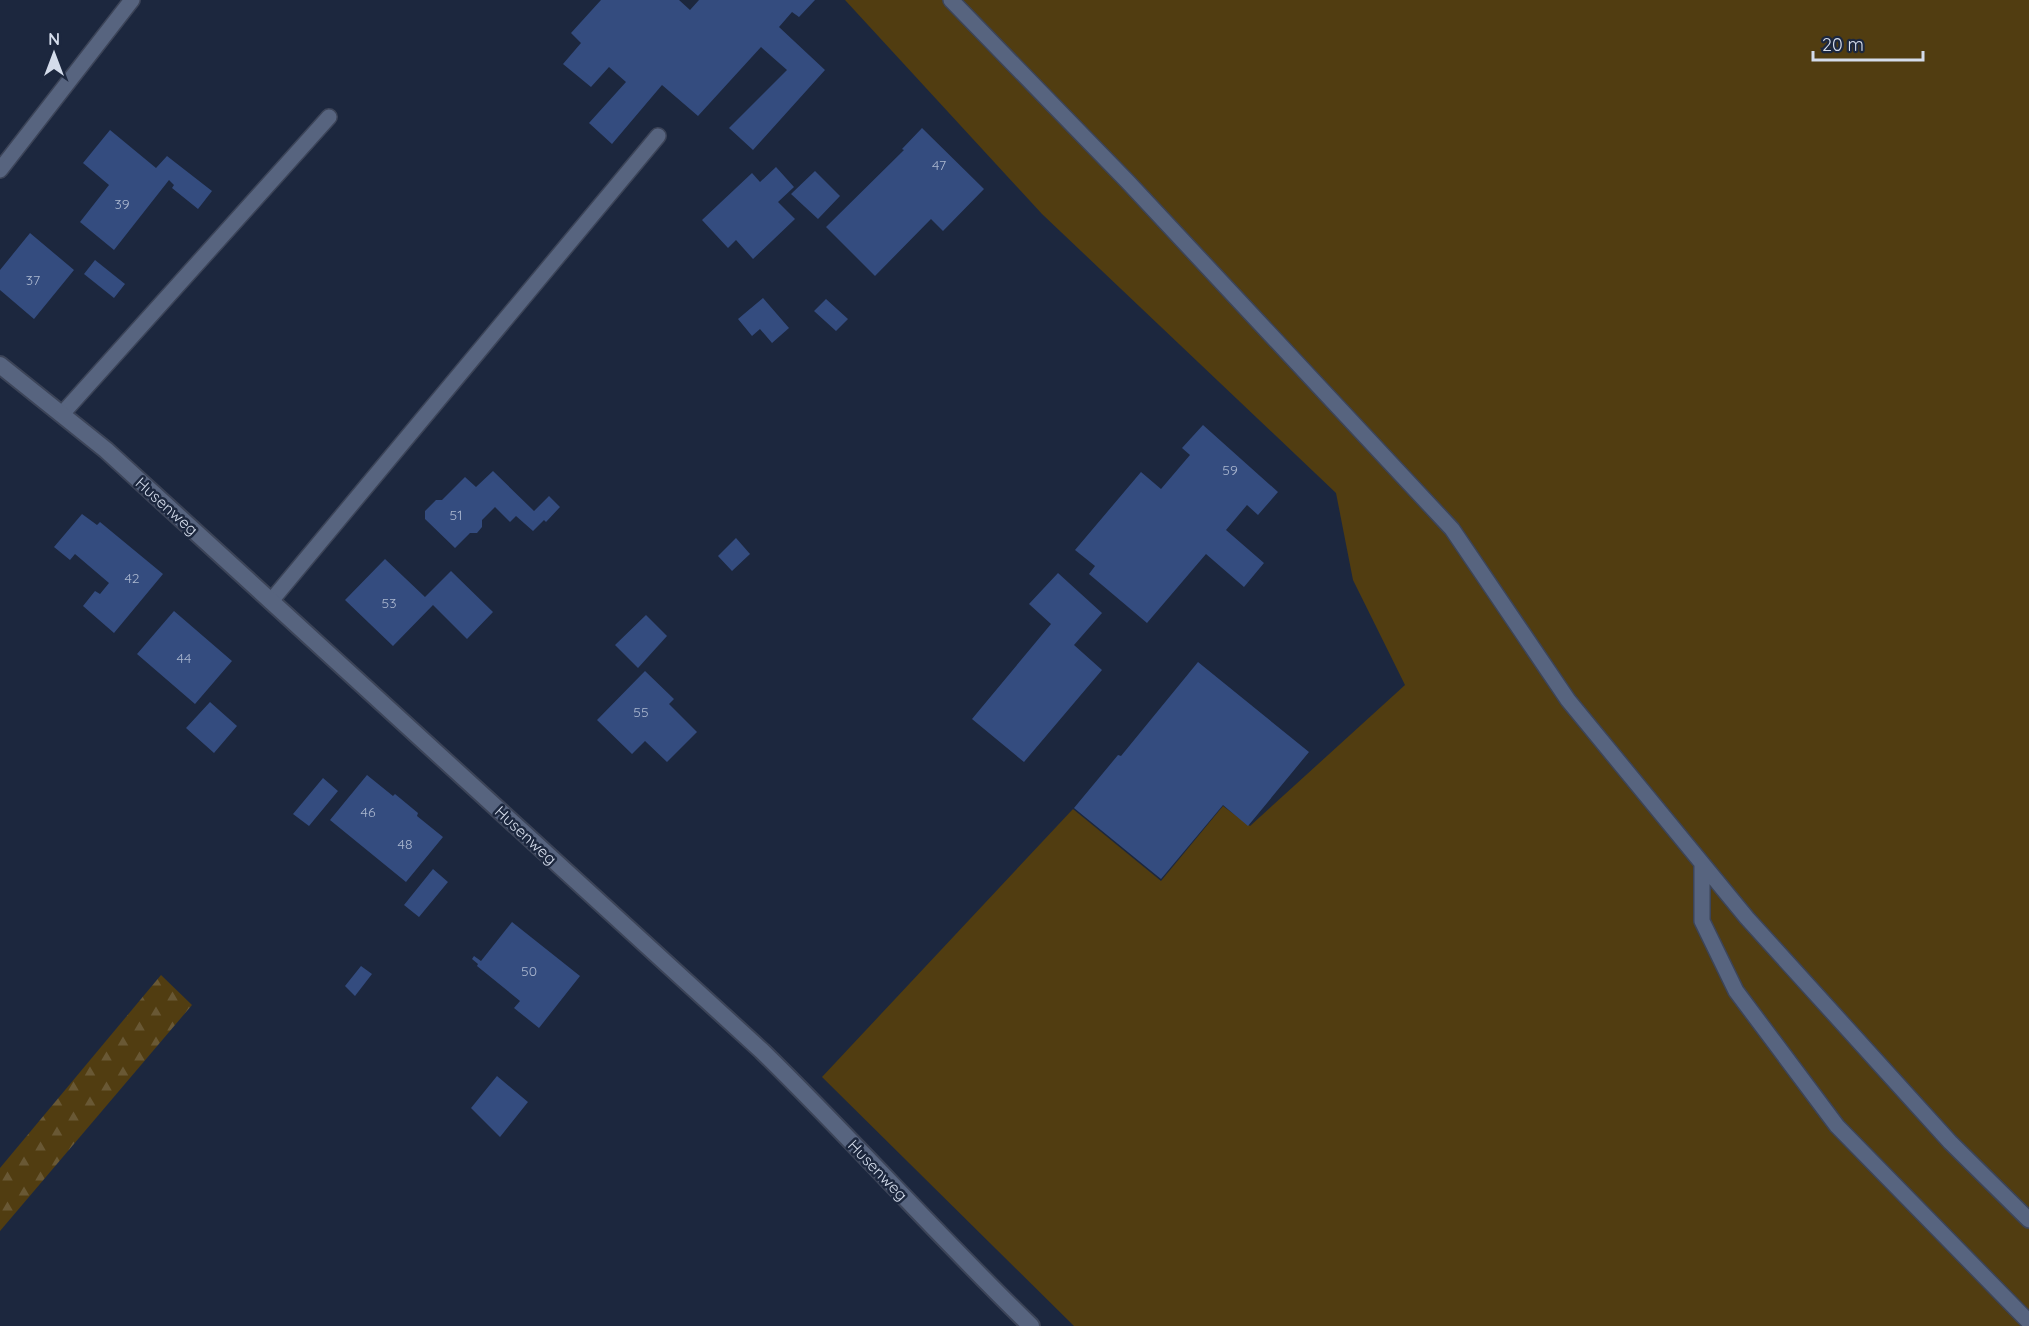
<svg xmlns="http://www.w3.org/2000/svg" width="2029" height="1326" font-family="Quicksand,sans-serif">
<style>
.grass{fill:#513d11}
.forest{fill:url(#forest-firs)}
.building{fill:#344c7f}
.lines{fill:none;stroke-linecap:round;stroke-linejoin:round}
.service-casing{stroke:#3c4458;stroke-width:18}
.minor-casing{stroke:#3c4458;stroke-width:20}
.service{stroke:#57647f;stroke-width:15}
.minor{stroke:#57647f;stroke-width:16}
.labels{text-anchor:middle;dominant-baseline:central;stroke-width:5;stroke-linejoin:round;paint-order:stroke}
.number-label{font-size:14px;fill:#acb8d0}
.street-label{font-size:16px;fill:#d4dceb;stroke:#1c273e}
</style>
<defs>
<pattern id="forest-firs" width="22" height="20" patternUnits="userSpaceOnUse" patternTransform="scale(1.5)"><rect width="22" height="20" fill="#513d11"/><path d="M5 1l3.5 6h-7zM16 11l3.5 6h-7z" fill="#695834"/></pattern>
</defs>
<rect width="100%" height="100%" fill="#1c273e"/>
<!-- grass -->
<path class="grass" d="M845 0H2029V1326H1074L822 1077 1073 809 1161 881 1223 806 1250 826 1405 685 1353 580 1336 493 1042 214Z"/>
<!-- forest -->
<path class="forest" d="M161 975 192 1005 0 1231V1168Z"/>
<!-- building -->
<path class="building" d="M601 0H679L690 10 699 0H815L799 17 792 12 779 27 825 70 753 150 729 128 787 70 761 47 698 116 662 85 612 144 589 123 626 82 609 67 591 87 563 64 581 43 571 33Z
M922 128 984 189 943 231 931 219 875 276 826 227 904 150 902 149Z
M110 130 156 168 167 156 212 191 198 209 172 188 174 185 169 180 114 250 80 222 109 185 83 163Z
M776 167 794 187 778 202 795 219 753 259 736 240 728 248 702 220 752 173 760 182Z
M815 171 840 196 818 219 791 194Z
M30 233 74 270 34 319 0 290V270Z
M95 260 125 284 114 298 84 274Z
M763 298 789 328 772 343 760 329 752 336 738 319Z
M826 299 848 319 836 331 814 311Z
M1203 425 1278 492 1258 515 1247 505 1226 530 1264 563 1244 587 1206 554 1147 623 1089 574 1095 566 1075 550 1141 472 1161 489 1190 455 1182 448Z
M493 471 534 511 549 496 560 507 546 522 544 520 533 531 516 516 510 522 495 507 482 520V527L477 533H470L455 548 425 519V511L436 500H442L465 477 476 487Z
M82 514 97 525 100 522 163 574 114 633 83 606 95 591 100 594 109 583 75 554 70 560 54 547Z
M736 538 750 554 732 571 718 556Z
M385 559 425 597 451 571 493 612 467 639 433 605 393 646 345 600Z
M1058 573 1102 613 1074 645 1102 670 1024 762 972 719 1051 624 1029 604Z
M174 611 232 661 195 704 137 654Z
M646 615 667 636 638 668 615 645Z
M1198 662 1309 752 1248 826 1223 805 1161 879 1074 808 1118 755 1121 756Z
M645 671 674 699 669 704 697 732 667 762 645 741 632 754 597 720Z
M210 702 237 726 214 753 186 728Z
M367 775 393 796 395 794 418 813 417 816 443 837 406 882 330 820Z
M323 778 338 791 309 826 293 814Z
M433 869 448 882 419 917 404 905Z
M512 922 580 976 539 1028 514 1008 520 1001 477 966 478 964 472 959 474 956 481 961Z
M361 966 372 974 355 996 345 986Z
M497 1076 528 1102 500 1137 471 1108Z"/>
<g class="lines">
<!-- service casing -->
<g class="service-casing">
<path id="service" d="M951 0 1128 182 1452 529 1568 700 1747 918 1950 1142 2029 1220
M0 170 132 0
M62 414 329 117
M271 601 658 136
M1702 863V921L1736 991 1837 1126 2029 1322"/>
</g>
<!-- minor casing -->
<g class="minor-casing">
<path id="minor" d="M0 365 106 450 762 1051C854 1141 939 1237 1031 1326"/>
</g>
<!-- service -->
<use href="#service" class="service"/>
<!-- minor -->
<use href="#minor" class="minor"/>
</g>
<g class="labels">
<!-- number labels -->
<g class="number-label">
<text x="939" y="165">47</text>
<text x="122" y="204">39</text>
<text x="33" y="280">37</text>
<text x="1230" y="470">59</text>
<text x="456" y="515">51</text>
<text x="132" y="578">42</text>
<text x="389" y="603">53</text>
<text x="184" y="658">44</text>
<text x="641" y="712">55</text>
<text x="368" y="812">46</text>
<text x="405" y="844">48</text>
<text x="529" y="971">50</text>
</g>
<!-- street labels -->
<g class="street-label">
<text transform="translate(167 506) rotate(42)">Husenweg</text>
<text transform="translate(526 835) rotate(43)">Husenweg</text>
<text transform="translate(878 1170) rotate(46)">Husenweg</text>
</g>
</g>
<!-- north arrow -->
<g transform="translate(54 54)" stroke="#1c273e" stroke-width="4.5" paint-order="stroke">
<path d="M0-4.5L10 22L0 15L-10 22Z" fill="#d4dceb"/>
<text y="-9" font-size="16" font-weight="bold" text-anchor="middle" fill="#d4dceb">N</text>
</g>
<!-- scale -->
<path d="M1813 51v9h110v-9" fill="none" stroke="#d4dceb" stroke-width="3"/>
<text x="1822" y="51" font-size="18" fill="#d4dceb" stroke="#1c273e" stroke-width="4.5" paint-order="stroke">20 m</text>
</svg>
